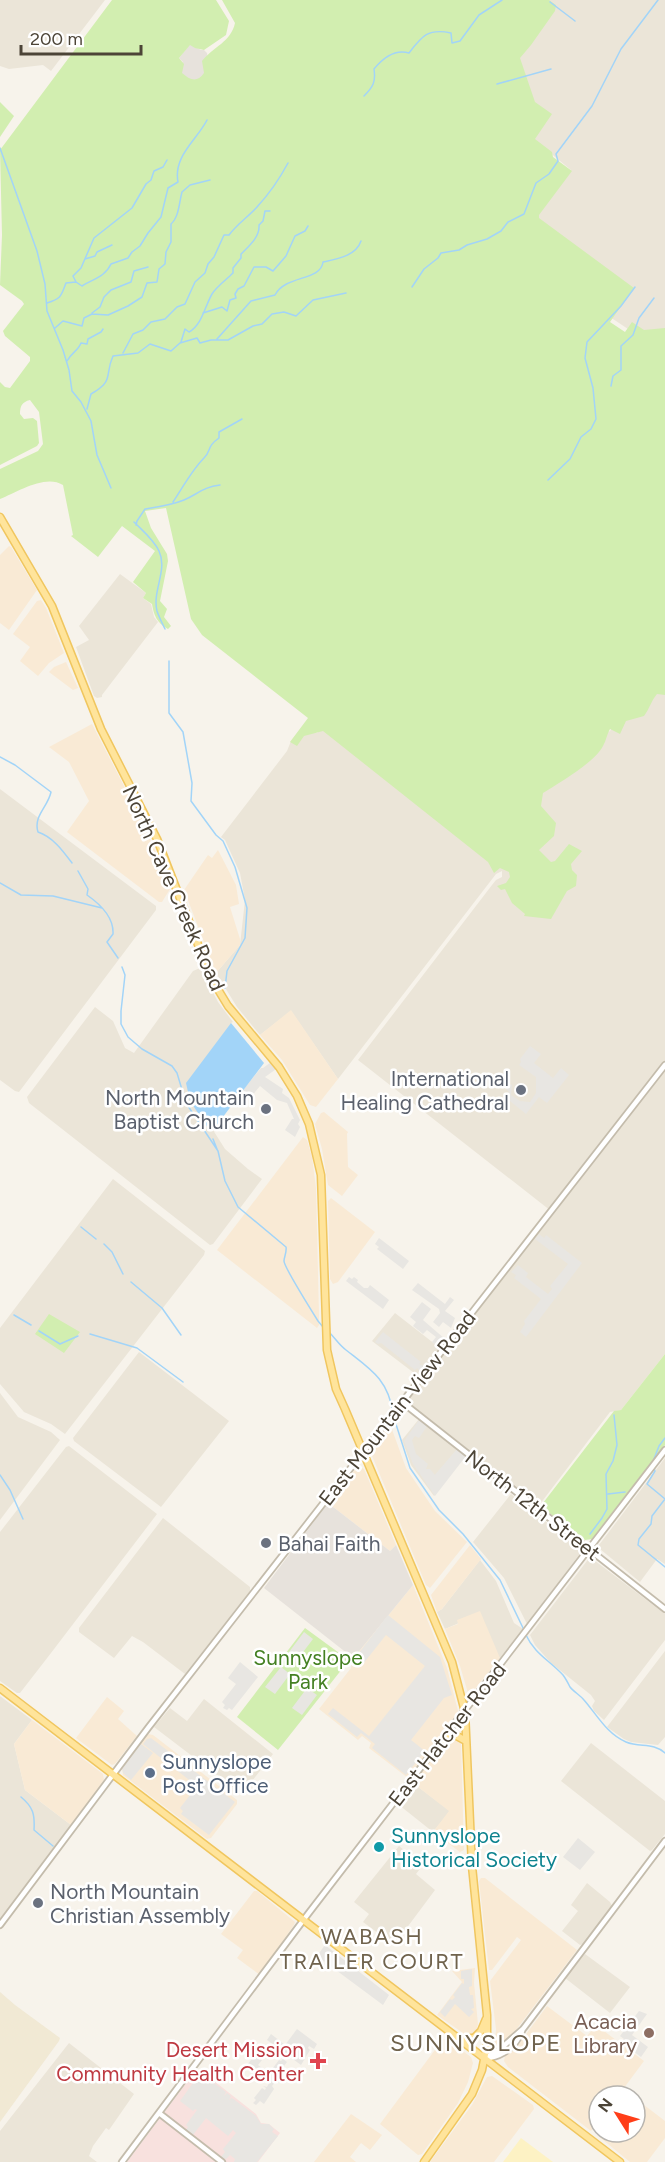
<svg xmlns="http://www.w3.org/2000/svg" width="665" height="2162" font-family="Figtree,sans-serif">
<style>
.residential{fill:#ebe5d8}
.commercial{fill:#f9ead5}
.industrial{fill:#e7e2dc}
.education{fill:#f1e9d4}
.medical{fill:#f8e1de}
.green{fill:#d2eeb0}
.sand{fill:#fdf2c4}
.parking{fill:#e8e6e2}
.water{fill:#a2d4f8}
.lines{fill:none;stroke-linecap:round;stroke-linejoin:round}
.stream{stroke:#a2d4f8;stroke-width:1.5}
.minor-casing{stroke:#c4bcac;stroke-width:8}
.major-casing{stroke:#f0c65f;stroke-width:9}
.minor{stroke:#fff;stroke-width:4.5}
.major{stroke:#ffe49b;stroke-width:6}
.worship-dot{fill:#6b7280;stroke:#fff;stroke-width:2}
.service-dot{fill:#5c6f8a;stroke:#fff;stroke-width:2}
.culture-dot{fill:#0f9aa8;stroke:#fff;stroke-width:2}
.education-dot{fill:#8d6e63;stroke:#fff;stroke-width:2}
.health-dot{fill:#e0444e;stroke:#fff;stroke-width:2}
.labels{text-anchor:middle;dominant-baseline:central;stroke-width:5;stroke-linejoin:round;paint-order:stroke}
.street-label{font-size:21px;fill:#4c4437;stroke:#fff}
.worship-label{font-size:21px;fill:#5b616d;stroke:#fff;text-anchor:end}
.park-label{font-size:21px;fill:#448022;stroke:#fff}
.service-label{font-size:21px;fill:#4e5e75;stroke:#fff;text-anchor:start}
.culture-label{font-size:21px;fill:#0d838f;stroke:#fff;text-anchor:start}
.education-label{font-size:21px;fill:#785e54;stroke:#fff;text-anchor:end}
.health-label{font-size:21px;fill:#be3a42;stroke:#fff;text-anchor:end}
.neighbourhood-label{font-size:22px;letter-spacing:1.5px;fill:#70634d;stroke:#fff}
.quarter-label{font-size:24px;letter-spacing:1.5px;fill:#70634d;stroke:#fff}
</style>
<rect width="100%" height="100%" fill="#f7f3eb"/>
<!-- residential -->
<path class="residential" d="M0 0H105L51 71 43 65 9 69 0 66Z
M536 0H665V330L634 333 604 313 535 217 571 170 531 137 534 104 515 59Z
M120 574 146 593 143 598 151 604 154 617 158 622 102 695V697L97 698 94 696 76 647 89 640 79 626Z
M665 668V1354L621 1410 610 1412 537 1508 402 1402 551 1211 358 1060 492 885 496 880 502 877V871L496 874 338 1079 291 1011 260 1035 237 1007 216 973 240 945 245 900 240 873 225 840 221 837 287 751 291 741 305 723 317 733 322 727 534 799 588 743 610 731 625 707Z
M0 789 156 906V910L19 1092 15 1091 0 1080Z
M200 968 218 1002 233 1022 231 1023 210 1130H213L225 1149 248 1169 262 1179 213 1244 210 1245 29 1103 27 1097 95 1007 113 1021 125 1048 134 1053 193 971Z
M113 1179 205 1251 204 1255 65 1434 51 1424 24 1412 0 1384V1328Z
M395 1313 440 1348 418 1376 372 1341Z
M139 1352 229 1421 161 1507 74 1441 73 1438Z
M0 1393 18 1417 51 1432 60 1440 0 1520Z
M419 1419 465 1456 434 1496 411 1465 402 1440Z
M69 1446 157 1514 51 1653 20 1693H17L0 1681V1532L66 1447Z
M665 1458V1564L657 1559 640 1582 600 1549 599 1545Z
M511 1494 579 1548V1555L527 1624 504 1578 473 1542Z
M163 1518 250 1587V1591L185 1674 143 1642 132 1636 114 1658 79 1632V1628Z
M590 1557 665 1614V1640L604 1720 594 1711 592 1706 595 1701 591 1695 551 1663 535 1645 530 1635Z
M480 1560 496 1581 514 1623 523 1629 500 1658 459 1623 445 1629 437 1612 442 1609Z
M665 1651V1737L658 1745 631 1742 624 1739 607 1727Z
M0 1696 32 1720 14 1744 25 1790 71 1825 0 1919Z
M204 1699 273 1754 242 1794 154 1727 170 1708 187 1721Z
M591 1743 665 1801V1834L652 1850 650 1851 561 1781Z
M413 1783 450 1811 433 1832 399 1805V1802Z
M399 1846 423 1865 416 1874 435 1890 394 1945 363 1922 369 1914 354 1902Z
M587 1883 610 1902 612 1906 583 1944 580 1945 562 1931 578 1911 571 1905Z
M585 1954 630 1987 610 2013 565 1978Z
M69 2043 134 2094 109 2130 106 2128 93 2146 89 2156 97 2162H0V2131Z"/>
<!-- commercial -->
<path class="commercial" d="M9 546 11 547 37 590 9 630 0 623V555Z
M41 600 46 608 64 653 49 663 38 676 20 661 30 647 13 634 37 601Z
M66 662 78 688 73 690 49 672 54 667Z
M92 724 141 819 156 853 170 889 162 902H159L67 832 89 801 69 762 49 747Z
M218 850 236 885 239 904 230 907 240 939V945L216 973 184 890 208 855 212 858Z
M291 1010 338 1079 316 1107 310 1105 282 1060 260 1035Z
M324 1112 348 1132 347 1134 348 1167 358 1175 342 1196 328 1185 322 1149 315 1124 321 1113Z
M303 1137 307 1140 312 1157 316 1188 319 1315V1325L317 1328 217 1250Z
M331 1198 375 1232 338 1282 333 1284 330 1279 328 1201Z
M390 1424 406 1468 435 1511 467 1542 430 1588 426 1585 370 1451Z
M358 1466 364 1469 396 1545 390 1551 328 1503Z
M470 1545 481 1559 442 1609 437 1612 431 1595Z
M413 1585 447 1668 458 1711 457 1715 445 1726 436 1742 408 1778 369 1748 371 1743 362 1736 358 1740 319 1709 351 1668 352 1660Z
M480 1611 500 1658 470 1695 468 1693 460 1666 445 1629 458 1624 457 1620Z
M107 1697 124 1711 118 1719 137 1736 115 1764 112 1765 76 1738Z
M32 1720 103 1774 104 1780 71 1825 25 1790 14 1744Z
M148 1734 153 1735 237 1800V1804L211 1838 207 1839 123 1775 122 1767Z
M453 1736 461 1743 464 1850 460 1852 433 1832 449 1811 413 1783 448 1738Z
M481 1878H485L577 1950 509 2039 498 2049 495 2047V2043L496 2029 490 1981 521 1940 517 1937 492 1970H489L479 1881Z
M254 1891H257L295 1922 294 1925 260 1975 237 1958 243 1950 221 1934Z
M475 1968 474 1983 478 2024 476 2032 471 2036 466 2035 437 2015 462 1982 452 1971Z
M547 2006 587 2036 596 2025 644 2061 618 2096H599V2121L591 2131 508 2067 504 2061 505 2056 521 2041Z
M443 2039H446L471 2057 473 2063 468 2082 458 2103 422 2154 418 2155 380 2124Z
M492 2076 533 2105 534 2109 494 2162H430L472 2105 487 2077Z
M635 2098 665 2121V2138L647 2162H630L597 2135 599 2132H635Z
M351 2114 382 2135 370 2150 361 2143 350 2157 356 2162H314Z"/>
<!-- industrial -->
<path class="industrial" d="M190 44 201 50H204L207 53 211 79 191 90 171 76 183 62 179 58Z
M328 1503 390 1551 396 1545 413 1585 352 1660 348 1654 264 1588Z"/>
<!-- education -->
<path class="education" d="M0 1992 15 2005 60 2038 59 2041 0 2122Z"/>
<!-- medical -->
<path class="medical" d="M196 2070H200L256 2114 261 2123 269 2124 280 2133 258 2162H127Z"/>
<!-- green -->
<path class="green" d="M112 0H216L229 21 226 35 204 50 195 48 190 45 179 58 184 64 182 73C190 80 197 83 204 73L202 61C213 47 231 42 235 23L222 0H549L556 5 555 11 531 45 520 58 535 102 552 114 535 139 552 152 553 157 572 171 539 215V218L634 288 610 322 625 332 632 322 644 330 665 328V695L657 694C651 701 650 708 644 716L626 721 620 734 610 729C607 734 606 741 603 746 594 763 559 783 543 793L541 806 556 823 554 836 539 850 551 862 555 861 569 844 582 851 571 864 572 870 577 875 576 886 567 891 551 919 524 916 525 914 512 903 505 889 501 890 497 886 506 883 510 877 509 872 500 868 494 873 488 862 323 731 304 736 297 746 290 742 308 718 202 635 191 619 166 508 145 511 151 528 167 554 168 561 160 601 167 609 164 617 171 626 168 629C157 623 154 616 152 604L143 598 146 593 133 582 155 551 122 526 98 557 71 536 73 535 63 485C45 474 18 492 0 499V469L38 451 43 444 39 412 30 400C22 402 20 406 20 414L24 419 33 418 37 421 39 443 37 446 0 465V382L5 387 10 388 30 361V357L5 336 3 331 24 304 22 301 0 285 2 235 0 150Z
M0 102 14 116 0 137Z
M49 1314 80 1332 64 1353 35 1334Z
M665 1354V1445L592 1539 585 1540 544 1509 543 1503 614 1411 621 1410Z
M305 1628 346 1658V1664L278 1750 237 1717Z"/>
<!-- sand -->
<path class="sand" d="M521 2138 553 2162H503Z"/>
<!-- parking -->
<path class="parking" d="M530 1046 541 1054 534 1063 553 1078 561 1068 569 1075 547 1103 539 1097 526 1114 505 1097 509 1092 506 1089 508 1084 512 1085 511 1095 520 1101 530 1102 536 1093V1077L519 1065 521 1062 520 1059Z
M274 1060 279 1067 265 1077 283 1089 282 1093 289 1098 300 1120 298 1124 300 1127 295 1137 285 1130 292 1119H294L287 1103 277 1100 260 1086 251 1097 243 1090 261 1068H263Z
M539 1234 544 1238 546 1235 582 1263 526 1337 520 1332 525 1324 524 1321 541 1299 514 1278 516 1275 511 1272 518 1265 528 1273 526 1277 548 1294 552 1289 550 1286 568 1264 535 1239Z
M379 1238 409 1261 403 1269 377 1249 379 1247 375 1244Z
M349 1277 352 1279 354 1277 358 1280 357 1282 364 1288H368L370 1285 389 1300 383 1309 346 1281Z
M418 1283 445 1304 450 1297 454 1300 445 1311 455 1318 451 1328 443 1322 439 1327 433 1322 440 1313 439 1309 412 1290Z
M422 1302 431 1309 423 1320 445 1339 436 1345 432 1342 436 1337 427 1330 423 1334 413 1326 416 1322 410 1317Z
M383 1332 421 1362 419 1364 425 1367 421 1372 417 1368 415 1370 381 1343 378 1344 375 1342Z
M419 1420 427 1426 426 1428 419 1438 415 1436 412 1440 416 1454 428 1464 426 1469H430L435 1475 433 1477 457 1449 466 1456 435 1496 413 1464 404 1441Z
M388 1615 440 1657 452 1695 444 1698 411 1740 425 1751 406 1775 372 1748 375 1744 361 1733 357 1737 328 1714 333 1708 369 1736 425 1666 386 1635 363 1664 355 1658Z
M304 1632 313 1639 294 1664 292 1662 290 1665 283 1660Z
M240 1662 258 1677 232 1710 229 1708 227 1710 223 1708 225 1705 222 1702 236 1684 228 1678Z
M281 1667 290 1674 275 1694 265 1687Z
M307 1688 317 1695 302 1715 292 1708Z
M151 1738 235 1802 209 1835 181 1814 183 1811 180 1808 197 1786 143 1744 147 1739Z
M141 1744 153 1753 131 1780 123 1773 122 1768Z
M578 1838 595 1852 580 1870 563 1857Z
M325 1945 389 1995 383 2005 317 1956Z
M472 1969V1986L469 1987 470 1995H473L474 2008 471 2009 474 2012 469 2017 455 2004 445 2017 440 2012 450 1999 452 2000 455 1997 453 1995 462 1983 464 1984V1979H461V1971Z
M639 2011 647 2014 632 2035 648 2047 641 2057 621 2042 624 2039 620 2036Z
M297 2029 317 2044 314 2049 309 2046 308 2048 310 2050 301 2065 267 2040 271 2034 285 2045Z
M255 2055 262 2060 258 2065 269 2073 279 2060 281 2061 283 2059 287 2062 280 2071 284 2075 279 2083 276 2081 272 2086 274 2089 264 2104 260 2101 256 2105 253 2103 256 2100 254 2098 262 2088 265 2090 266 2088 263 2086 267 2087 269 2083 247 2065Z
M203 2075 226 2092 224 2096 227 2093 231 2096 229 2100 232 2098 256 2116 261 2124H269L274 2129 272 2132 278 2136 257 2162H234L235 2159 230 2155 226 2159 221 2157 225 2152 223 2149 236 2133 233 2130 228 2136 206 2118 193 2135 186 2130 188 2127 186 2125 197 2110 195 2109 193 2111 180 2101 198 2076 201 2078Z"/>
<!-- water -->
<path class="water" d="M231 1023 264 1063 213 1130 210 1131 190 1101 186 1083Z"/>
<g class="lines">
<!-- stream -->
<path class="stream" d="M550 2 575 21
M497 84 551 69
M364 96C373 87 376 82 374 69 383 58 395 49 409 53 422 36 428 28 451 33L452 43 460 41 479 15 502 0
M0 148 37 251 45 284 47 311 63 350 69 370 72 391 81 402 91 421 97 455 111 488
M85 259 95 256 97 252 112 245
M76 282 73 276 81 268 94 238 132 208 146 184 151 180 154 171 163 167 167 160
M412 287 424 269 438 258 441 253 459 250 467 245 487 239 501 231 508 222 524 214 536 183 549 174 558 161 556 154 592 106 621 49 658 0
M47 303C62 298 61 296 66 283L76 282 82 286C93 279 105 277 111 264L128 258 132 252 140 246 148 233 161 217 168 188 178 182C173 156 197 140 207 120
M92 313 100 307 104 297 111 290 131 282 134 271 148 267
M203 313 222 307 227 311 230 300 236 298 235 294 238 289 244 286 254 267H266L273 271 286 256 295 236 305 231 308 226
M55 328 63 321 82 326 84 318 92 314 108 315 128 306 142 297 147 283 157 282 159 269 165 264 166 252 171 242V224C179 217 179 203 182 192L190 185 210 180
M217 339 251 301 275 295C285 275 321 281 323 262 337 259 356 256 361 241
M181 342 185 329 189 332C202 325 205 306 212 294 216 287 227 279 233 273V268L241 258V254C249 246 260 237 259 225L263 221 265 211H270
M123 353 133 334 143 330 151 322 165 319 177 307 185 304 195 282 205 273 208 264 214 257 224 235H229C237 224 248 217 257 207 268 195 280 178 288 163
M67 361C71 353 78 351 81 343L87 344 88 339 101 332 103 329
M611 386 613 376 621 370V346L633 335 639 318 654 298
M87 409 91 394C115 380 104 376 113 356L138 353 150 344 171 351 180 343 197 338 200 343 211 340H228L253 326 262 324 272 314 284 312 296 316 313 300 346 293
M548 480 570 459 581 437 591 429 596 419 593 388 585 358 587 342 621 306 635 287
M173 502C183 487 192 470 204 458 212 450 206 447 219 438V432L242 419
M134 522C143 531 154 540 159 551 168 570 152 591 157 611 159 617 162 623 165 629
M136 525 137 521 145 509C158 507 172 505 184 500 198 494 203 487 220 485
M169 661V713L183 732 192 783 191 801 216 835 223 841 235 867 247 908 245 938 227 971 225 988
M0 757 15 765 51 792C48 807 33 816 38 832 53 837 63 851 72 863
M78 871 88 889 87 895C100 904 114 917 113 934L107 942 118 958
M0 883 21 895 53 896 102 908
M122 967 125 975 121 1011V1024L128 1037 142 1049 172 1066 177 1073 186 1103 218 1151 225 1181 238 1207 286 1247C287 1252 284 1257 284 1261 284 1266 313 1313 318 1321L323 1327
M213 1139 217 1149
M81 1227 96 1239
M104 1244 112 1252 123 1274
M131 1282 162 1308 181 1335
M14 1315 31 1325
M39 1331 60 1344 78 1336
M329 1332C335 1338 339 1345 346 1350 370 1369 388 1379 393 1413
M90 1334 137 1348 183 1382
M394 1418 410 1468 439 1510 463 1534 500 1580 524 1630
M652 1464 659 1446 665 1438
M654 1468 655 1471 647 1484 665 1499 652 1516 651 1524 639 1539 638 1545 665 1567
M0 1475 10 1490 23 1519
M608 1494 625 1492
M590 1534 602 1518 607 1509 606 1474 613 1461 617 1445 614 1415
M526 1635C534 1653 550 1661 563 1675 566 1679 568 1683 570 1687 574 1692 580 1695 584 1700 597 1715 607 1734 626 1742 640 1748 653 1742 665 1753
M21 1797C33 1807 35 1814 34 1830L53 1846"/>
<!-- minor casing -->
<g class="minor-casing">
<path id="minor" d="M402 1402 665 1609
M0 1925 148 1728 665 1065
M489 2058C505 2055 515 2047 522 2031
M484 2059 499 2050 523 2029 665 1841
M159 2113 222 2162
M122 2162 308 1914 665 1450"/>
</g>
<!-- major casing -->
<g class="major-casing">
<path id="major" d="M0 517 52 606 101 729 157 839 211 978 228 1006 279 1067 297 1096 309 1124 321 1175 327 1350 336 1389 345 1409 452 1662 465 1712 472 1866 487 2015V2044L482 2070 472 2094 424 2162
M0 1688 620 2162
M442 1740 455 1735 466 1741
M460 2038H474L481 2031 486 2019"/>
</g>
<!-- minor -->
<use href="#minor" class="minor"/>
<!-- major -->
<use href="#major" class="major"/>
</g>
<!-- markers -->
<g class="worship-dot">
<circle cx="521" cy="1090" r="6"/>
<circle cx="266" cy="1109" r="6"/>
<circle cx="266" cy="1543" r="6"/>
<circle cx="38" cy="1903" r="6"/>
</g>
<circle class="service-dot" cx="150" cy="1773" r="6"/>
<circle class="culture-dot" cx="379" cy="1847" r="6"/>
<circle class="education-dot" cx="649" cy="2033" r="6"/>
<path class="health-dot" d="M315 2052h6v6h6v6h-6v6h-6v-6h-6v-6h6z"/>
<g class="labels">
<!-- street labels -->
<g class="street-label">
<text transform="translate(174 888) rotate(66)">North Cave Creek Road</text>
<text transform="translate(397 1408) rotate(-52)">East Mountain View Road</text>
<text transform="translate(533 1505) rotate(38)">North 12th Street</text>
<text transform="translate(447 1734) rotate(-52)">East Hatcher Road</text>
</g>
<!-- worship labels -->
<g class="worship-label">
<text x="509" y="1078">International<tspan x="509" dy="24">Healing Cathedral</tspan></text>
<text x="254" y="1097">North Mountain<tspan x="254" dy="24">Baptist Church</tspan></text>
<text x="278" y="1543" text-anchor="start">Bahai Faith</text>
<text x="50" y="1891" text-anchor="start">North Mountain<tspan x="50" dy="24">Christian Assembly</tspan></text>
</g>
<!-- park labels -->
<g class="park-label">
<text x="308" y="1657">Sunnyslope<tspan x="308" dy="24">Park</tspan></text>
</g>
<!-- service labels -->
<g class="service-label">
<text x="162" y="1761">Sunnyslope<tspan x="162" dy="24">Post Office</tspan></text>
</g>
<!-- culture labels -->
<g class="culture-label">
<text x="391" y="1835">Sunnyslope<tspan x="391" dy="24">Historical Society</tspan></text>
</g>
<!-- education labels -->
<g class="education-label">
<text x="637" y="2021">Acacia<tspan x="637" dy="24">Library</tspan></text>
</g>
<!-- health labels -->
<g class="health-label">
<text x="304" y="2049">Desert Mission<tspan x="304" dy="24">Community Health Center</tspan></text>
</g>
<!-- neighbourhood labels -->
<g class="neighbourhood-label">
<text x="372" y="1936">WABASH<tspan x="372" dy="25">TRAILER COURT</tspan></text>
</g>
<!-- quarter labels -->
<g class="quarter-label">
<text x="476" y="2042">SUNNYSLOPE</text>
</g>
</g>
<!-- north arrow -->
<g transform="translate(617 2114) rotate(307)"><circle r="28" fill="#ffffff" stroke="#b7b4af" stroke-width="1.5"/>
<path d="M0-4.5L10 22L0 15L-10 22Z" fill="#ff3e19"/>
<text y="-9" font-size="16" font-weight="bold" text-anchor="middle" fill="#4c4437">N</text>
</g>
<!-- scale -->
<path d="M21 45v9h120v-9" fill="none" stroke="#4c4437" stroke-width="3"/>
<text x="30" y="45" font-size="18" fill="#4c4437" stroke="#ffffff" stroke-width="4.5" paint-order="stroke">200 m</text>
</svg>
